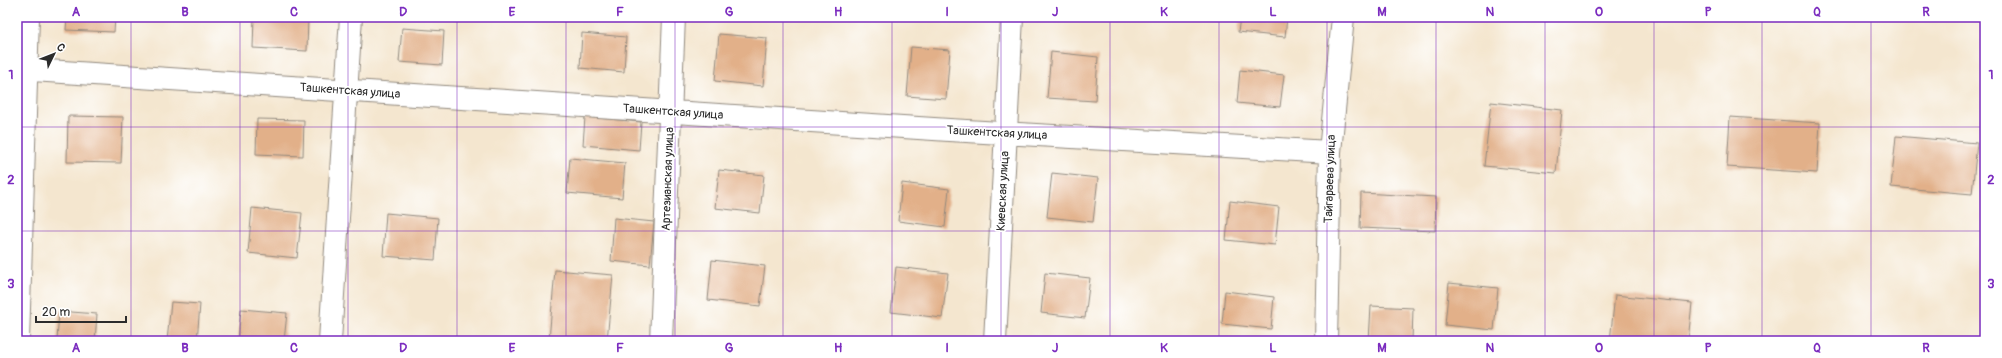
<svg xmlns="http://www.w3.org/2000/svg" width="2002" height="358" font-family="Pangolin,sans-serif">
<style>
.building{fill:#e2b089}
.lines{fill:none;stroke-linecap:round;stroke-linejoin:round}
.minor-casing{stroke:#90887d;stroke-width:24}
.minor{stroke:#fff;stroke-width:22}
.grid{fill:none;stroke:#7b2cbf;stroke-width:1;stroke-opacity:0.55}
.labels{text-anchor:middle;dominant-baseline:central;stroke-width:3.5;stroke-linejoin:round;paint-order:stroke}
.street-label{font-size:12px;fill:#2b2b2b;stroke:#fff}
.neatline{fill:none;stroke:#7b2cbf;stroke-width:1.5}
.grid-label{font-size:13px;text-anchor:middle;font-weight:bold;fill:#7b2cbf}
</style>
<rect width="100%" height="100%" fill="#fff"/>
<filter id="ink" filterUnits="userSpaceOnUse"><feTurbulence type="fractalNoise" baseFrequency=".025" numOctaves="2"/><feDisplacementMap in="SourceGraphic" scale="8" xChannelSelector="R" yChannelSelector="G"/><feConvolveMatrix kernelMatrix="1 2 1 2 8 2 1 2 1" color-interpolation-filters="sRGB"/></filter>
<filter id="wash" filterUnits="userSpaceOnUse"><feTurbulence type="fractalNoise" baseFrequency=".012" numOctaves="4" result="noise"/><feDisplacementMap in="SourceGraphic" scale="16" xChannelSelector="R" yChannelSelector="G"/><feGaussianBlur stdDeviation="0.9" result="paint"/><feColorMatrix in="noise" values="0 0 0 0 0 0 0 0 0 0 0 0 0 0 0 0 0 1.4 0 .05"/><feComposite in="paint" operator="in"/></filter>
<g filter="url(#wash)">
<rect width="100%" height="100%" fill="#f4e6cf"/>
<g id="blocks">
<!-- building -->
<path class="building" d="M67 17H115L114 32 66 30Z
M254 17H308L307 51 253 48Z
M1240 17H1287L1285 37 1238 32Z
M402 28 444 31 442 65 399 62Z
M582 33 626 37 624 72 580 68Z
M719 34 767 38 763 86 715 81Z
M911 47 950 50 946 99 907 96Z
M1051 52 1098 57 1095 101 1047 98Z
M1240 70 1284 75 1280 107 1237 103Z
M1491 102 1562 110 1556 173 1484 166Z
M68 116 123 117 121 163 67 162Z
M585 117 641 122 639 150 583 145Z
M1730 117 1820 123 1817 173 1727 167Z
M257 119 304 120 303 156 256 154Z
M1896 136 1977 143 1972 194 1891 187Z
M570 158 625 163 622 198 567 193Z
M719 170 764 175 760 213 715 208Z
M1052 173 1098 178 1093 222 1047 217Z
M902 183 949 189 945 227 898 221Z
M1361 193 1436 197 1435 231 1360 228Z
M1230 201 1279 207 1275 245 1226 240Z
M252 208 302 213 297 258 248 253Z
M386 213 438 218 435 260 383 256Z
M614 218 654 222 650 265 611 261Z
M712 260 765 266 760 306 708 300Z
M896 267 948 273 942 318 891 312Z
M555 270 613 275 607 341 549 340Z
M1045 273 1090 278 1085 318 1041 313Z
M1449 283 1498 288 1494 330 1445 325Z
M1225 291 1274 297 1271 329 1222 324Z
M1615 295 1692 303 1688 341H1610Z
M171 302 200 304 197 341H167Z
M1371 306 1413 308 1412 341H1369Z
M241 309 287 313 284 341H238Z
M59 311 97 314 95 341H57Z
M376 337 412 340V341H376Z"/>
</g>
</g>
<g filter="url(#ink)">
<use href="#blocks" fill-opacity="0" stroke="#90887d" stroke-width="1"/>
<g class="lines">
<!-- minor casing -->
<g class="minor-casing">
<path id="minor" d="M17 69 949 130 1330 152
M18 341 28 17
M330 341 351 17
M661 341 674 17
M995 341 1012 17
M1326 341 1330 152 1343 17"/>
</g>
<!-- minor -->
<use href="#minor" class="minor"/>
</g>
</g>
<!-- grid -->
<path class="grid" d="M131 17V341M240 17V341M348 17V341M457 17V341M566 17V341M675 17V341M783 17V341M892 17V341M1001 17V341M1110 17V341M1219 17V341M1327 17V341M1436 17V341M1545 17V341M1654 17V341M1762 17V341M1871 17V341M17 127H1985M17 231H1985"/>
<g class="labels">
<!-- street labels -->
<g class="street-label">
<text transform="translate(350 91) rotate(4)">Ташкентская улица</text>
<text transform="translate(673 112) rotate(4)">Ташкентская улица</text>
<text transform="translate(997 133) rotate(3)">Ташкентская улица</text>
<text transform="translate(668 179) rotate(-88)">Артезианская улица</text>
<text transform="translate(1330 179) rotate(-88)">Тайгараева улица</text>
<text transform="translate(1003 191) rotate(-87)">Киевская улица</text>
</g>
</g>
<!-- margin -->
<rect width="2002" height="358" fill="none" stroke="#fff" stroke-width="44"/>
<!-- north arrow -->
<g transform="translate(54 54) rotate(47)" stroke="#ffffff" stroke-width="3" paint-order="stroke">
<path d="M0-3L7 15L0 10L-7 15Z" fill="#2b2b2b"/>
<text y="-6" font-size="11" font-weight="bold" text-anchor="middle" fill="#2b2b2b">С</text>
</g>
<!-- scale -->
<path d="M36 316v6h90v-6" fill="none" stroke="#2b2b2b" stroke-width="2"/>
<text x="42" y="316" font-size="12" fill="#2b2b2b" stroke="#ffffff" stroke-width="3" paint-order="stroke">20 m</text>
<rect x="22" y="22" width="1958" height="314" class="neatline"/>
<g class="grid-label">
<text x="76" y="16">A</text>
<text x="185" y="16">B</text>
<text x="294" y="16">C</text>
<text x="403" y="16">D</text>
<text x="512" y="16">E</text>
<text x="620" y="16">F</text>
<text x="729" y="16">G</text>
<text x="838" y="16">H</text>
<text x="947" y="16">I</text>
<text x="1055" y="16">J</text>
<text x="1164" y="16">K</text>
<text x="1273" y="16">L</text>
<text x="1382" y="16">M</text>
<text x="1490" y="16">N</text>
<text x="1599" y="16">O</text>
<text x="1708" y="16">P</text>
<text x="1817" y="16">Q</text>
<text x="1926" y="16">R</text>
<text x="11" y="79">1</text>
<text x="1991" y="79">1</text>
<text x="11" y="184">2</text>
<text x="1991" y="184">2</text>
<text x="11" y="288">3</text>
<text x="1991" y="288">3</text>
<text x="76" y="352">A</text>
<text x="185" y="352">B</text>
<text x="294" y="352">C</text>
<text x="403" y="352">D</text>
<text x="512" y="352">E</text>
<text x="620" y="352">F</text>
<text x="729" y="352">G</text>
<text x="838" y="352">H</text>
<text x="947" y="352">I</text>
<text x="1055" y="352">J</text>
<text x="1164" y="352">K</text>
<text x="1273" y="352">L</text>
<text x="1382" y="352">M</text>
<text x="1490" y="352">N</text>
<text x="1599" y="352">O</text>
<text x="1708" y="352">P</text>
<text x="1817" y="352">Q</text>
<text x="1926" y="352">R</text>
</g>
</svg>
